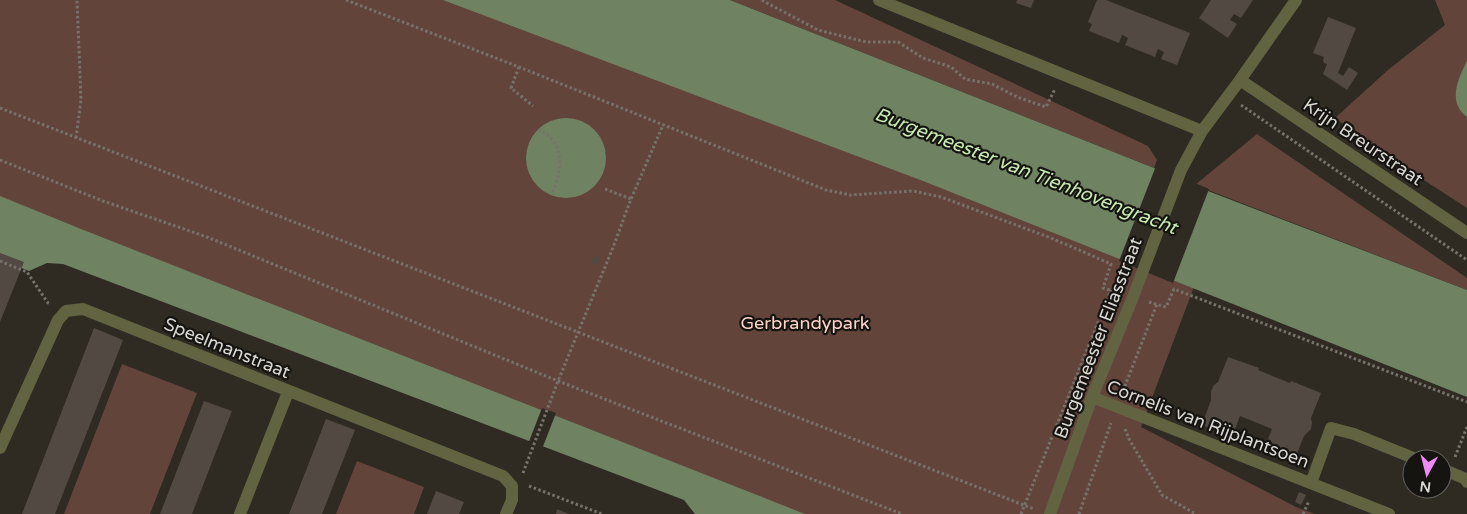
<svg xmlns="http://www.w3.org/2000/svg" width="1467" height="514" font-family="'Varela Round',sans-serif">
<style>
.green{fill:#63443b}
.water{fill:#6f8363}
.pier{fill:#2f2b22}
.building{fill:#514942}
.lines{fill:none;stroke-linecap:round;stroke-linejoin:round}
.path{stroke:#77736c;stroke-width:3;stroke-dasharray:2.5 2.5;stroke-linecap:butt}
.minor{stroke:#626341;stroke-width:12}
.labels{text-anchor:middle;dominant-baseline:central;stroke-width:4.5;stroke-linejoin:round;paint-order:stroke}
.street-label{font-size:18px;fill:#dad7d2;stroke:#151410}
.park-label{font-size:18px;fill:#fdd4c7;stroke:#151410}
.water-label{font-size:19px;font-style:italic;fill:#c7eab3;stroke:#151410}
</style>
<rect width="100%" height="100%" fill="#2f2b22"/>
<!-- green -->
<path class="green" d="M0 0H501L1200 271 1141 427 1296 507 1315 514H771L0 207Z
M730 0H835L1148 146 1157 160 1154 168Z
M1435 0H1467V62L1463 114 1467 117V208L1413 173 1335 118 1388 70 1445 25Z
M1257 134 1467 278V290L1195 185Z
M122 364 197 393 150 514H64Z
M357 461 424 487 414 514H336Z"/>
<!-- water -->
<path class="water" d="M443 0H730L1154 168 1208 191 1467 290V397L923 181Z
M1467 61V117C1447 102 1458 79 1467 61Z
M526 158a40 40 0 1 1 80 0a40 40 0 1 1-80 0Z
M0 196 81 229 805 514H695L684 500 63 264 47 263 29 271 0 259Z"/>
<!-- pier -->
<path class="pier" d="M1156 166 1209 189 1173 283 1119 261Z
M542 408 556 413 542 449 528 444Z"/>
<!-- building -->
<path class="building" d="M1017 0H1034L1031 8 1016 3Z
M1097 0H1106L1190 33 1177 65 1161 59 1164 52 1158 49 1155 57 1125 45 1128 38 1125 36 1122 35 1119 43 1089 31 1092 24 1088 22Z
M1211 0H1253L1241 18 1234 14 1230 20 1237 24 1228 38 1199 18Z
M1328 17 1356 28 1338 73 1343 76 1349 67 1358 73 1347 90 1323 74 1327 64 1324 63 1323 60 1324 57 1313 53Z
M0 253 24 262 0 322Z
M594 255 600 258 597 265 591 263Z
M94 328 123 340 55 514H22Z
M1228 357 1259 368 1258 370 1290 383 1291 381 1321 393 1311 418 1312 423 1311 429 1304 436 1294 461 1264 449 1272 429 1240 416 1232 437 1202 425 1211 400V391L1214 385 1218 382Z
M204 401 232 411 217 449 192 514H160Z
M326 419 355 430 322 514H289Z
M436 491 464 502 459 514H427Z
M1299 492 1306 495 1301 505 1295 502Z
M557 509 569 514H556Z"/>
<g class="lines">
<!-- path -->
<path class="path" d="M346 0 519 67 826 190 850 195 913 191 941 197 1051 238 1111 264 1103 288 1117 292
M762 0 767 3 818 30 866 42H898L923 58 951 67 965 79 992 84 1017 97 1046 107 1055 89
M519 67 511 88 533 106
M1241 105 1467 260
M0 108 1034 509
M538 130C543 132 549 135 552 139 565 156 559 177 552 194
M76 138 81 100 77 0
M0 160 103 201 207 237 558 381 902 514
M605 189 631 199
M0 261 27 272 48 303 50 304
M1149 302 1166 307 1174 289 1467 402
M1123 391 1157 304
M1125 429 1129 439 1162 495 1196 514
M1455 457 1467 427
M523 473 558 381 612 250 631 199 663 125
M529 486 602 514
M1021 514 1111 290
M1079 514 1111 423
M1303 514 1309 501"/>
<!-- minor -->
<path class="minor" d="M879 0 1202 131
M1240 80 1467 233
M1092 397 1389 514
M0 448 58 320 66 311 83 309 503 476 512 486V500L506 514
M1442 469 1466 479 1467 482
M1311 483 1331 428 1354 434 1416 459
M240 514 288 392
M1050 514 1092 397 1133 297 1181 170 1202 131 1240 80 1296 0"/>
</g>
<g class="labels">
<!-- street labels -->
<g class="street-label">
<text transform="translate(1363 142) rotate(34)">Krijn Breurstraat</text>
<text transform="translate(1098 338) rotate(-69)">Burgemeester Eliasstraat</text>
<text transform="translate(227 348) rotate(22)">Speelmanstraat</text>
<text transform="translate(1208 424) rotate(21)">Cornelis van Rijplantsoen</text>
</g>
<!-- park labels -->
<g class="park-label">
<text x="805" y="323">Gerbrandypark</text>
</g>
<!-- water labels -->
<g class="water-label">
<text transform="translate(1026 171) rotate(21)">Burgemeester van Tienhovengracht</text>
</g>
</g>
<!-- north arrow -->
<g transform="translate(1427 474) rotate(187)"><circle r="24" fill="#151410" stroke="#64625e"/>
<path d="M0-4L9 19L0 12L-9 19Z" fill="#f08bf5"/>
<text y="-8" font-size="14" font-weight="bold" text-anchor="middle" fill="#dad7d2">N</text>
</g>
</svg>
